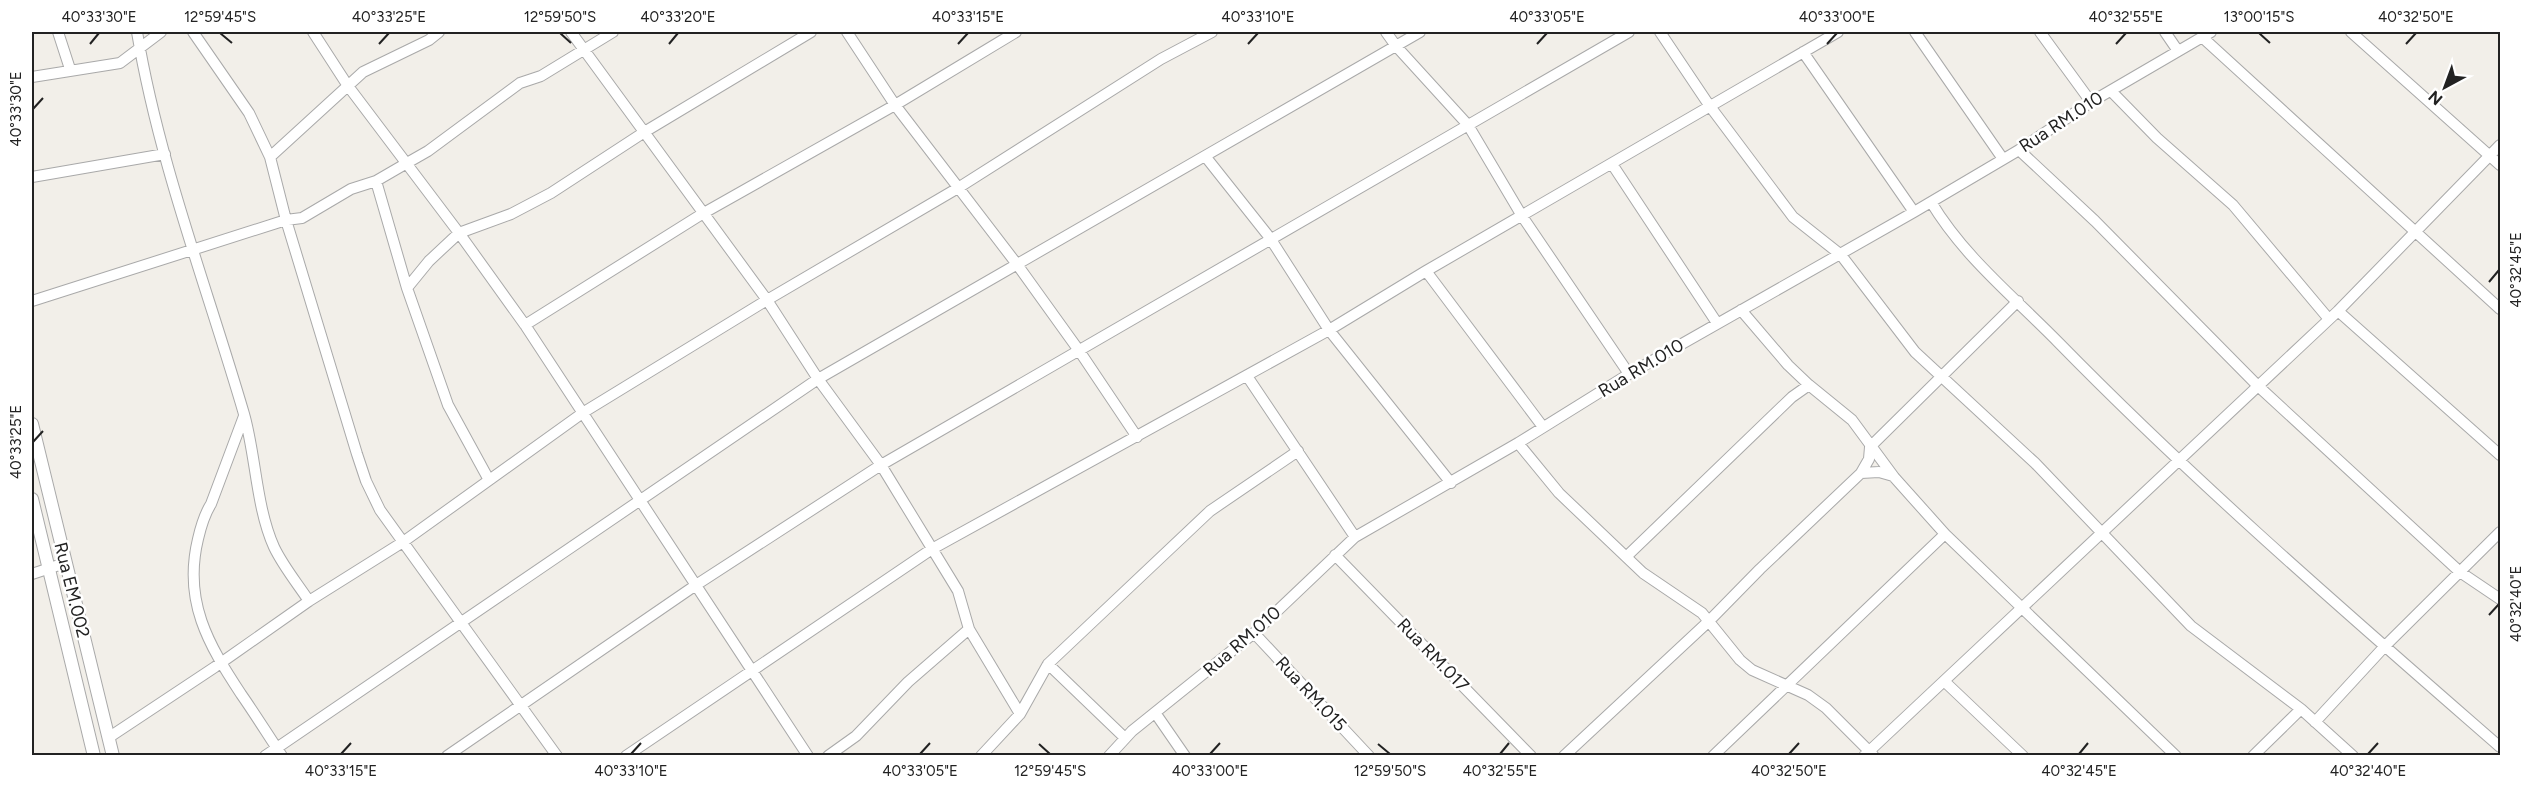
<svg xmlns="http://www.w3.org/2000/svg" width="2532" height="787" font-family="Figtree,sans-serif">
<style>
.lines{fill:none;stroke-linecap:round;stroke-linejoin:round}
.minor-casing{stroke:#a9a9a9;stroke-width:12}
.tertiary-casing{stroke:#a9a9a9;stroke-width:14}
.minor{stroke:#fff;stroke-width:10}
.tertiary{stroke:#fff;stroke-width:12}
.ticks{fill:none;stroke:#222;stroke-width:2}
.labels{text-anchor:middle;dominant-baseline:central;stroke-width:5;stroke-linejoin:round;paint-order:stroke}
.street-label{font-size:18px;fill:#222;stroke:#fff}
.neatline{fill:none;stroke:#222;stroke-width:2}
.ticks-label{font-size:15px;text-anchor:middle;fill:#222}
</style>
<rect width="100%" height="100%" fill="#f2efe9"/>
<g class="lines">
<!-- minor casing -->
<g class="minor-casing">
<path id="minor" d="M58 32 70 69
M137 32C159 163 207 287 244 414 256 456 256 507 274 547 283 566 297 583 309 601
M193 32 249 113 270 157 286 220 357 454 366 481 380 510 557 756
M313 32 348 86 459 233 525 325 808 756
M571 32 767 300 818 379 881 465 958 591 969 629 1020 714
M847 32 895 105 1016 263 1080 352 1137 437
M1386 32 1396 46 1468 125 1522 216 1629 374
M1660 32 1709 105 1793 217 1841 255 1915 352 2035 463 2191 626 2301 709 2353 756
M1915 32 2003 159
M2040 32 2091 102
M2165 32 2178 51
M2351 32 2500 165
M2202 37 2500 309
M1803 52 1914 212
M32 77 120 63 161 32
M2111 91 2157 138 2233 205 2328 318
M2019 150 2095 221 2258 386 2460 572 2500 599
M1205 156 1270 238 1329 330 1451 483
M270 157 363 72 429 40 439 32
M1612 164 1717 323
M32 177 165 154
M376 181 407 288 448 405 489 480
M1931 202C1964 257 2014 297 2059 343 2198 485 2350 616 2500 747
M1426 271 1543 427
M407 288 429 261 459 233 511 214 551 193 646 131 811 32
M32 301 286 220 302 218 351 189 376 181 407 163 428 151 520 83 541 76 613 32
M1741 310 1788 365 1809 385 1852 420 1894 477 1945 534 2176 756
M2338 311 2500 455
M525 325 702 214 895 105 1016 32
M1247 376 1355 537
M244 416 211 504C204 515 201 526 198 539 183 601 208 644 241 694 255 714 268 735 282 756
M1518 443 1559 493 1643 573 1702 613 1740 660 1752 670 1808 695 1826 708 1873 755
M1861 473 1879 472 1893 476
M1335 555 1531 756
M1627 556 1792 397 1809 385
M32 574 65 563
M1254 633 1369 756
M1048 664 1125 738
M1944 681 2023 756
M1156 714 1185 756
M2315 722 2385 646 2500 532
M108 738 215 667 309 601 403 542 584 412 767 300 958 188 1161 59 1212 32
M265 756 818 379 1420 32
M447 756 696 585 881 465 1629 32
M626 756 932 549 1329 330 1426 271 1838 32
M828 756 856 736 908 682 969 629
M981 756 1020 714 1048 664 1210 511 1298 451
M1109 756 1132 731 1254 633 1355 537 1518 443 1629 374 1914 212 2019 150 2091 102 2211 32
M1564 756 1709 621 1760 569 1861 473 1869 459 1870 447 2018 301
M1713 756 1945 534
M1864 756 2338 311 2500 145
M2253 756 2301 709"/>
</g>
<!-- tertiary casing -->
<g class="tertiary-casing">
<path id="tertiary" d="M32 424 113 756
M32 499 94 756"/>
</g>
<!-- minor -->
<use href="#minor" class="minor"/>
<!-- tertiary -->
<use href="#tertiary" class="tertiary"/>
</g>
<!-- ticks -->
<path class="ticks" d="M220 33 232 43M560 33 571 43M2259 33 2270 43M90 44 99 33M379 44 389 33M669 44 678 33M958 44 968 33M1248 44 1258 33M1537 44 1547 33M1827 44 1837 33M2116 44 2126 33M2406 44 2416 33M33 109 43 98M2489 282 2499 270M33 442 43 431M2489 615 2499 604M1039 744 1050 754M1378 744 1390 754M341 754 351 743M631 754 641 743M920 754 930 743M1210 754 1220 743M1500 754 1509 743M1789 754 1799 743M2079 754 2088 743M2368 754 2378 743"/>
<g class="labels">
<!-- street labels -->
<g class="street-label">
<text transform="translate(2061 122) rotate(-33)">Rua RM.010</text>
<text transform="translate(1641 368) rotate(-31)">Rua RM.010</text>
<text transform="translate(72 590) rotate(76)">Rua EM.002</text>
<text transform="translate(1242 641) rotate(-41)">Rua RM.010</text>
<text transform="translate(1433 655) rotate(46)">Rua RM.017</text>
<text transform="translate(1311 694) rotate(47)">Rua RM.015</text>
</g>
</g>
<!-- border -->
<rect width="2532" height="787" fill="none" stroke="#ffffff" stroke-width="66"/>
<!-- north arrow -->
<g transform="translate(2445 87) rotate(221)" stroke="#ffffff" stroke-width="4.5" paint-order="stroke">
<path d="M0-4.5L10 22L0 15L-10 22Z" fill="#222222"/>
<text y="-9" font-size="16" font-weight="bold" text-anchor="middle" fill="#222222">N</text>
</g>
<rect x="33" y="33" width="2466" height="721" class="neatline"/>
<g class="ticks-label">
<text x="99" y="22">40°33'30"E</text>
<text x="220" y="22">12°59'45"S</text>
<text x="389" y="22">40°33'25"E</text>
<text x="560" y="22">12°59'50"S</text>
<text x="678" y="22">40°33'20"E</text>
<text x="968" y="22">40°33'15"E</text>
<text x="1258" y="22">40°33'10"E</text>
<text x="1547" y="22">40°33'05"E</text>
<text x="1837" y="22">40°33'00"E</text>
<text x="2126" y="22">40°32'55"E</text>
<text x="2259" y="22">13°00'15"S</text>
<text x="2416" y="22">40°32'50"E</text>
<text transform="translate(16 109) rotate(-90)" y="5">40°33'30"E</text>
<text transform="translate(2516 270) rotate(-90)" y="5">40°32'45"E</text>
<text transform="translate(16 442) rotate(-90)" y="5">40°33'25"E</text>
<text transform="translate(2516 604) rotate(-90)" y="5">40°32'40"E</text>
<text x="341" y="776">40°33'15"E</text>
<text x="631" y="776">40°33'10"E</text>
<text x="920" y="776">40°33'05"E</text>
<text x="1050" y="776">12°59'45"S</text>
<text x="1210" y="776">40°33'00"E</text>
<text x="1390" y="776">12°59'50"S</text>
<text x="1500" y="776">40°32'55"E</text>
<text x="1789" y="776">40°32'50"E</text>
<text x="2079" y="776">40°32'45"E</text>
<text x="2368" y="776">40°32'40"E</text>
</g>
</svg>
